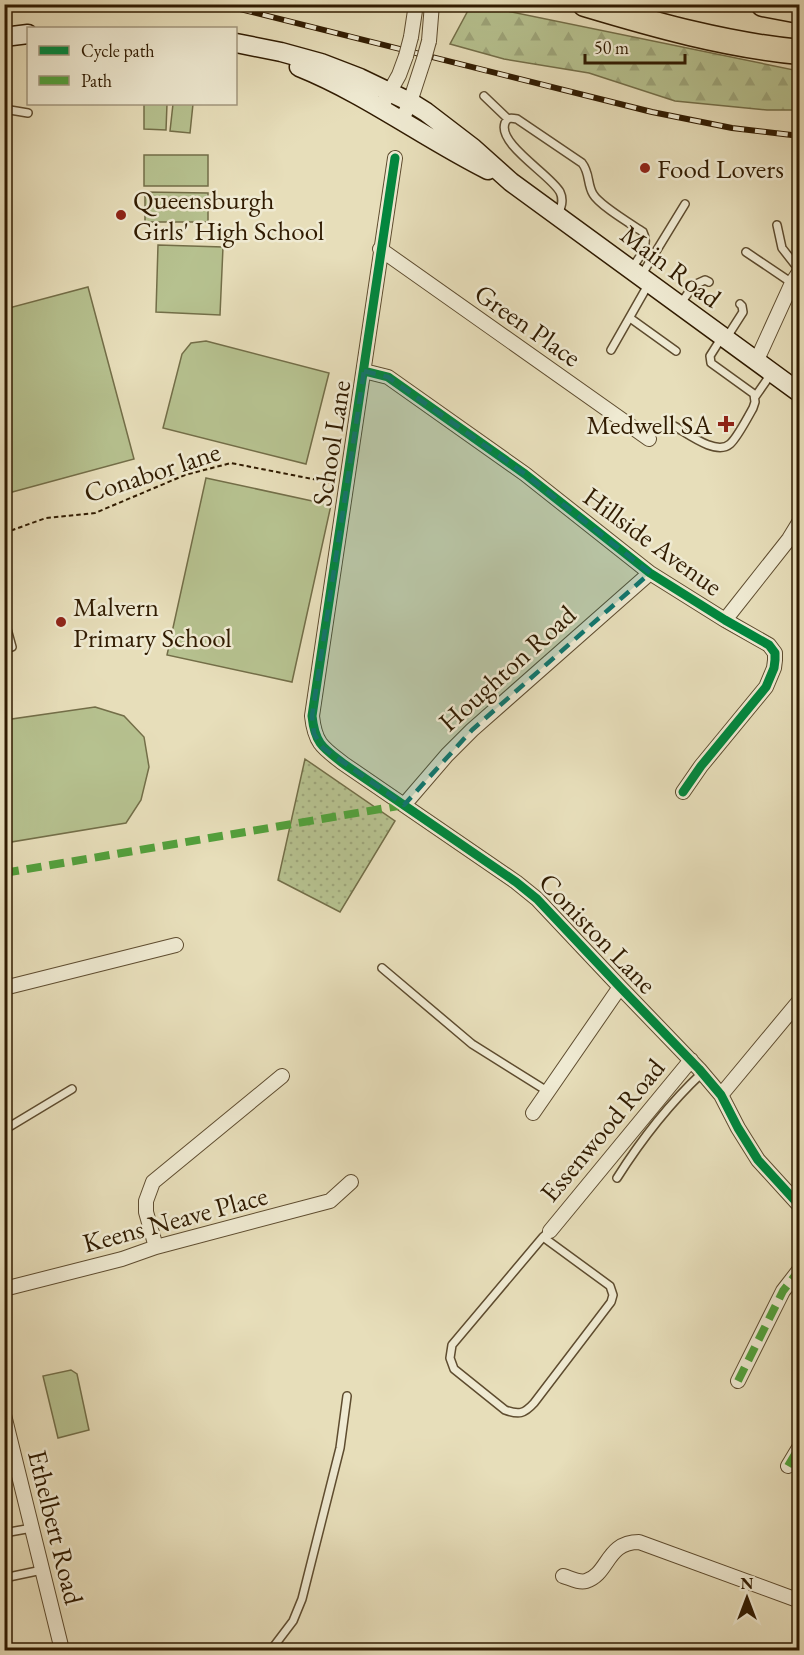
<svg xmlns="http://www.w3.org/2000/svg" width="804" height="1655" font-family="'EB Garamond',serif">
<style>
.grass{fill:url(#grass-dots);stroke:#736e48;stroke-width:1.5}
.forest{fill:url(#forest-firs);stroke:#736e48;stroke-width:1.5}
.garden{fill:#b6c18f;stroke:#736e48;stroke-width:1.5}
.lines{fill:none;stroke-linecap:round;stroke-linejoin:round}
.service-casing{stroke:#5e4c2f;stroke-width:10}
.minor-casing{stroke:#5e4c2f;stroke-width:16}
.secondary-casing{stroke:#301b01;stroke-width:21}
.motorway-casing{stroke:#301b01;stroke-width:27}
.path{stroke:#301b01;stroke-width:2;stroke-dasharray:4.5 3;stroke-linecap:butt}
.service{stroke:#efead2;stroke-width:7}
.minor{stroke:#efead2;stroke-width:14}
.secondary{stroke:#efead2;stroke-width:18}
.motorway{stroke:#e7deba;stroke-width:24}
.rail-casing{stroke:#301b01;stroke-width:6}
.rail{stroke:#efead2;stroke-width:4;stroke-dasharray:11;stroke-linecap:butt}
.minor-bridge-casing{stroke:#5e4c2f;stroke-width:16;stroke-linecap:butt}
.minor-bridge{stroke:#efead2;stroke-width:14}
.quiet{stroke:#52a13c;stroke-width:8;stroke-dasharray:15 8;stroke-linecap:butt}
.cycleway-casing{stroke:#efead2;stroke-width:13}
.cycleway{stroke:#00873e;stroke-width:9}
.marked{fill:#0f766e;fill-opacity:0.2;stroke:#0f766e;stroke-width:4.5;stroke-dasharray:12 8;stroke-linejoin:round}
.poi-dot{fill:#8f2418;stroke:#efead2;stroke-width:2}
.labels{text-anchor:middle;dominant-baseline:central;stroke-width:5;stroke-linejoin:round;paint-order:stroke}
.poi-label{font-size:27px;fill:#301b01;stroke:#efead2;text-anchor:start}
.street-label{font-size:27px;fill:#301b01;stroke:#efead2}
</style>
<defs>
<pattern id="grass-dots" width="8" height="8" patternUnits="userSpaceOnUse" patternTransform="scale(1.5)"><rect width="8" height="8" fill="#b6c18f"/><path d="M2 2h.1M6 6h.1" fill="none" stroke="#9da57a" stroke-width="1.8" stroke-linecap="round"/></pattern>
<pattern id="forest-firs" width="22" height="20" patternUnits="userSpaceOnUse" patternTransform="scale(1.5)"><rect width="22" height="20" fill="#b6c18f"/><path d="M5 1l3.5 6h-7zM16 11l3.5 6h-7z" fill="#9da57a"/></pattern>
</defs>
<rect width="100%" height="100%" fill="#e7deba"/>
<filter id="stains"><feTurbulence type="fractalNoise" baseFrequency=".00333" numOctaves="4"/><feColorMatrix values="0 0 0 0 .2 0 0 0 0 .09 0 0 0 0 .02 0 0 0 .5 -.17"/></filter>
<radialGradient id="worn" r=".72"><stop offset=".6" stop-color="#630" stop-opacity="0"/><stop offset="1" stop-color="#630" stop-opacity=".3"/></radialGradient>
<!-- grass -->
<path class="grass" d="M305 759 395 821 340 912 278 880Z"/>
<!-- forest -->
<path class="forest" d="M471 5H478L799 71V110H767L675 101 589 73 504 59 450 44Z"/>
<!-- garden -->
<path class="garden" d="M144 104H167L166 130 144 129Z
M173 104H193L190 133 170 131Z
M144 155H208V186H144Z
M145 192 208 193V222H145Z
M158 245 223 247 220 315 156 312Z
M88 287 134 459 5 494V309Z
M206 341 329 373 306 464 163 428 182 354 191 343Z
M206 478 331 505 292 682 167 655Z
M95 707 124 716 144 737 149 767 141 800 126 823 5 843V720Z
M71 1370 77 1374 89 1430 58 1438 43 1376Z"/>
<g class="lines">
<!-- service casing -->
<g class="service-casing">
<path id="service" d="M484 96 508 119
M4 109 28 113
M558 215C561 208 564 200 560 192 551 175 497 144 505 123 507 117 512 118 517 119L582 163C590 173 587 184 593 194 599 205 631 224 643 232 650 246 639 258 631 269
M777 225 782 248 800 271
M746 252 792 283
M641 276 685 204
M681 303 694 285 705 280 709 282
M630 318 676 351
M727 337 743 312 742 306 740 304
M798 345 800 348
M611 350 648 285
M755 397 771 374
M674 426C687 433 716 456 730 444 737 438 748 417 753 408L755 402 754 394 711 363 710 356 722 337
M4 618 12 647
M382 968 472 1044 547 1091
M4 1130 72 1089
M617 1178C641 1140 669 1104 702 1073
M543 1237 610 1286 613 1295 611 1302 534 1403C524 1414 519 1415 505 1410L454 1369 450 1358 452 1345 543 1237 550 1231
M4 1533 32 1528
M4 1578 42 1570
M271 1650 293 1621 302 1599 340 1448 347 1396"/>
</g>
<!-- minor casing -->
<g class="minor-casing">
<path id="minor" d="M411 37 416 4
M429 41 432 4
M385 100 399 75 406 56
M402 120 410 102 424 59
M395 158 312 716C315 744 323 748 344 764L516 882 537 899 620 987 699 1069 721 1095 738 1128 758 1160 800 1206
M380 249 649 439
M756 362 792 283 800 271
M364 371 388 377 525 474 650 573 725 620 769 645 775 653V660L774 668 766 687 701 766 683 792
M725 620 789 539 800 521
M404 805 447 755 472 730 650 573
M4 988 176 945
M721 1095 800 1000
M533 1113 620 987
M550 1231 691 1060
M156 1247 146 1212V1201L153 1182 282 1076
M4 1289 122 1259 156 1247 330 1201 351 1182
M738 1381 783 1291 800 1269
M4 1415 62 1650
M788 1466 800 1446
M563 1576C570 1578 579 1583 586 1581 609 1574 606 1542 639 1542L800 1601"/>
</g>
<!-- secondary casing -->
<g class="secondary-casing">
<path id="secondary" d="M4 37 28 34
M236 43 281 52 321 63 360 78 410 102 426 112 473 148 511 182 800 393
M299 67C366 94 424 138 488 170"/>
</g>
<!-- motorway casing -->
<g class="motorway-casing">
<path id="motorway" d="M585 4C655 25 726 45 800 52
M763 4 800 11"/>
</g>
<!-- path -->
<path class="path" d="M4 533 46 518 95 513 185 475 231 463 333 483"/>
<!-- service -->
<use href="#service" class="service"/>
<!-- minor -->
<use href="#minor" class="minor"/>
<!-- secondary -->
<use href="#secondary" class="secondary"/>
<!-- motorway -->
<use href="#motorway" class="motorway"/>
<!-- rail casing -->
<g class="rail-casing">
<path id="rail" d="M220 4 652 112 732 128 800 136"/>
</g>
<!-- rail -->
<use href="#rail" class="rail"/>
<!-- minor-bridge casing -->
<g class="minor-bridge-casing">
<path id="minor-bridge" d="M406 56 411 37
M424 59 429 41"/>
</g>
<!-- minor-bridge -->
<use href="#minor-bridge" class="minor-bridge"/>
<!-- quiet -->
<path class="quiet" d="M4 873 404 805
M738 1381 783 1291 800 1269
M788 1466 800 1446"/>
<!-- cycleway casing -->
<g class="cycleway-casing">
<path id="cycleway" d="M395 158 312 716C315 744 323 748 344 764L516 882 537 899 620 987 699 1069 721 1095 738 1128 758 1160 800 1206
M364 371 388 377 525 474 650 573 725 620 769 645 775 653V660L774 668 766 687 701 766 683 792"/>
</g>
<!-- cycleway -->
<use href="#cycleway" class="cycleway"/>
</g>
<!-- marked area -->
<path class="marked" d="M364 371 388 377 525 474 650 573 472 730 404 805 323 748 314 734 312 716Z"/>
<!-- markers -->
<g class="poi-dot">
<circle cx="645" cy="168" r="6"/>
<circle cx="121" cy="215" r="6"/>
<path d="M723 415h6v6h6v6h-6v6h-6v-6h-6v-6h6z"/>
<circle cx="61" cy="622" r="6"/>
</g>
<g class="labels">
<!-- poi labels -->
<g class="poi-label">
<text x="657" y="168">Food Lovers</text>
<text x="133" y="199">Queensburgh<tspan x="133" dy="31">Girls' High School</tspan></text>
<text x="712" y="424" text-anchor="end">Medwell SA</text>
<text x="73" y="606">Malvern<tspan x="73" dy="31">Primary School</tspan></text>
</g>
<!-- street labels -->
<g class="street-label">
<text transform="translate(671 266) rotate(37)">Main Road</text>
<text transform="translate(528 325) rotate(35)">Green Place</text>
<text transform="translate(331 443) rotate(-81)">School Lane</text>
<text transform="translate(152 472) rotate(-18)">Conabor lane</text>
<text transform="translate(653 541) rotate(36)">Hillside Avenue</text>
<text transform="translate(507 668) rotate(-42)">Houghton Road</text>
<text transform="translate(598 933) rotate(46)">Coniston Lane</text>
<text transform="translate(602 1130) rotate(-50)">Essenwood Road</text>
<text transform="translate(175 1219) rotate(-15)">Keens Neave Place</text>
<text transform="translate(56 1527) rotate(76)">Ethelbert Road</text>
</g>
</g>
<!-- margin -->
<rect width="804" height="1655" fill="none" stroke="#e7deba" stroke-width="24"/>
<rect x="6" y="6" width="792" height="1643" fill="none" stroke="#301b01" stroke-width="3"/>
<rect x="12" y="12" width="780" height="1631" fill="none" stroke="#301b01" stroke-width="1.5"/>
<!-- legend -->
<rect x="27" y="27" width="210" height="78" fill="#efead2" stroke="#a3977e" stroke-width="1.5"/>
<rect x="39" y="46" width="30" height="9" fill="#00873e" stroke="#a3977e" stroke-width="1.5"/>
<text x="81" y="57" font-size="18" fill="#301b01">Cycle path</text>
<rect x="39" y="76" width="30" height="9" fill="#52a13c" stroke="#a3977e" stroke-width="1.5"/>
<text x="81" y="87" font-size="18" fill="#301b01">Path</text>
<!-- north arrow -->
<g transform="translate(747 1598)" stroke="#efead2" stroke-width="4.5" paint-order="stroke">
<path d="M0-4.5L10 22L0 15L-10 22Z" fill="#301b01"/>
<text y="-9" font-size="16" font-weight="bold" text-anchor="middle" fill="#301b01">N</text>
</g>
<!-- scale -->
<path d="M585 54v9h100v-9" fill="none" stroke="#301b01" stroke-width="3"/>
<text x="594" y="54" font-size="18" fill="#301b01" stroke="#efead2" stroke-width="4.5" paint-order="stroke">50 m</text>
<rect width="100%" height="100%" filter="url(#stains)"/>
<rect width="100%" height="100%" fill="url(#worn)"/>
</svg>
